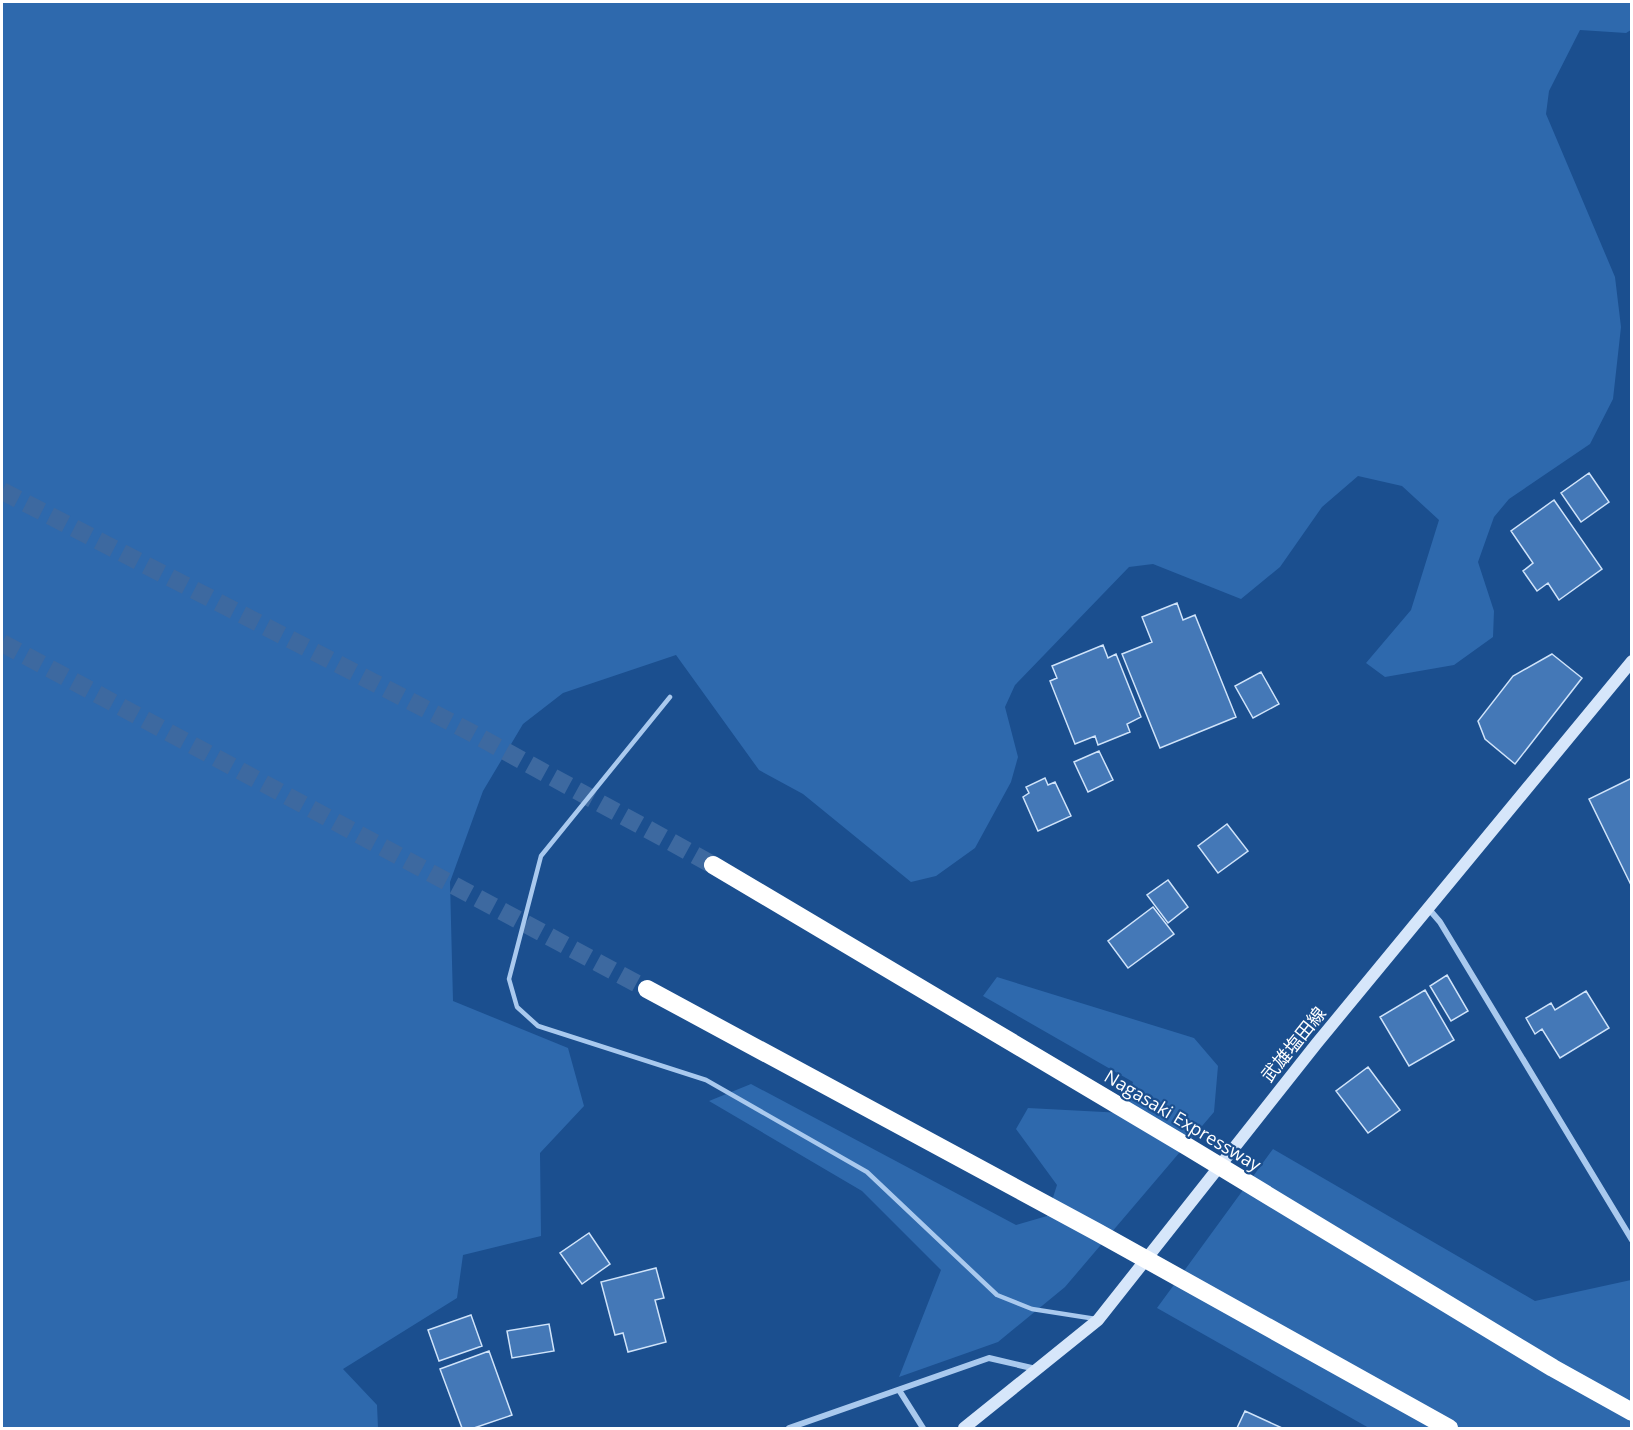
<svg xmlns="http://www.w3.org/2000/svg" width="1633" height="1430" font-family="'Open Sans','Noto Sans JP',sans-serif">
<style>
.green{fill:#2e69ad}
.building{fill:#4478b7;stroke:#cfe3fa;stroke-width:1.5}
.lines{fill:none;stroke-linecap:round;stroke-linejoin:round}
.highway-tunnel{stroke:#3d69a0;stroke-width:18;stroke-dasharray:18 9;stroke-linecap:butt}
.lane{stroke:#a9c9ee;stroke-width:4.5}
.street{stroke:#a9c9ee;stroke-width:6}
.secondary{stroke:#d6e6fa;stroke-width:12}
.highway{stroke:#fff;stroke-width:18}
.labels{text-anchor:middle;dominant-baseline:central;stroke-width:4.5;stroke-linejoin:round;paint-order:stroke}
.street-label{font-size:18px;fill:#fff;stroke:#1b4f8f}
</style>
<rect width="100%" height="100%" fill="#1b4f8f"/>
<!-- green -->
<path class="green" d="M2 2H1631V30L1626 33 1580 30 1549 91 1546 114 1615 277 1621 327 1613 399 1590 444 1509 499 1494 517 1478 562 1494 611 1493 637 1454 665 1385 677 1366 663 1411 610 1439 520 1402 486 1358 476 1322 507 1280 567 1241 599 1153 564 1129 567 1015 685 1005 707 1018 757 1011 782 975 848 936 876 911 882 803 794 759 770 676 655 563 693 523 724 483 791 450 882 453 1001 568 1048 584 1106 540 1153 541 1236 463 1255 457 1298 343 1369 377 1405 378 1428H2Z
M997 977 1194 1038 1218 1066 1214 1112 1065 1287 998 1342 899 1377 941 1270 862 1191 709 1101 751 1084 1016 1225 1047 1216 1057 1185 1016 1129 1028 1108 1123 1113 1133 1082 983 996Z
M1273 1149 1535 1301 1631 1280V1428H1369L1157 1308Z"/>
<!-- building -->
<path class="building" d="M1589 473 1609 502 1581 522 1561 493Z
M1554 500 1602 569 1559 600 1548 583 1537 591 1523 571 1533 563 1511 531Z
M1177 603 1183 620 1195 615 1236 717 1160 748 1122 654 1152 642 1142 617Z
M1103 645 1108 658 1116 654 1141 717 1127 724 1130 732 1098 745 1095 736 1075 744 1050 681 1057 678 1052 666Z
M1552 654 1582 678 1515 764 1485 739 1478 721 1513 676Z
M1261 672 1279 704 1253 718 1235 686Z
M1099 751 1113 780 1088 792 1074 762Z
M1045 778 1048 785 1055 782 1071 816 1038 831 1023 797 1029 793 1026 787Z
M1632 778V887L1589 799Z
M1227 824 1248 851 1218 873 1198 846Z
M1168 880 1188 907 1168 923 1147 895Z
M1153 907 1174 934 1128 968 1108 941Z
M1447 975 1468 1011 1451 1021 1430 986Z
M1425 990 1454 1040 1409 1066 1380 1017Z
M1586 991 1609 1028 1560 1058 1542 1029 1535 1034 1526 1018 1551 1003 1555 1010Z
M1368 1067 1400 1110 1368 1133 1336 1091Z
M589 1233 610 1264 582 1284 560 1253Z
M656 1268 664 1298 655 1300 666 1342 628 1352 623 1333 615 1335 601 1282Z
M471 1315 482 1346 439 1361 428 1330Z
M549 1324 554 1351 512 1358 507 1331Z
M489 1351 512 1415 474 1428H462L440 1369Z
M1245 1411 1282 1428H1237Z"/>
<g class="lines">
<!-- highway-tunnel -->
<path class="highway-tunnel" d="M2 491 472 733 713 865
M2 643 647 989"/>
<!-- lane -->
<path class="lane" d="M670 697 541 856 509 979 517 1007 538 1026 706 1080 867 1172 997 1295 1032 1309 1096 1319"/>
<!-- street -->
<path class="street" d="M1428 908 1440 922 1632 1240
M899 1390 923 1428
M789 1428 989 1358 1036 1369"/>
<!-- secondary -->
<path class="secondary" d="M964 1428 1098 1320 1317 1043 1632 661"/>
<!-- highway -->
<path class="highway" d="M713 865 1188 1147 1553 1368 1632 1412
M647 989 1097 1232 1449 1428"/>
</g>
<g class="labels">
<!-- street labels -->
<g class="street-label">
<text transform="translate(1293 1044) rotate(-51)">武雄塩田線</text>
<text transform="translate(1183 1120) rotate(31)">Nagasaki Expressway</text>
</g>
</g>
<!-- border -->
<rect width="1633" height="1430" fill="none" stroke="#ffffff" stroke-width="6"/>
</svg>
